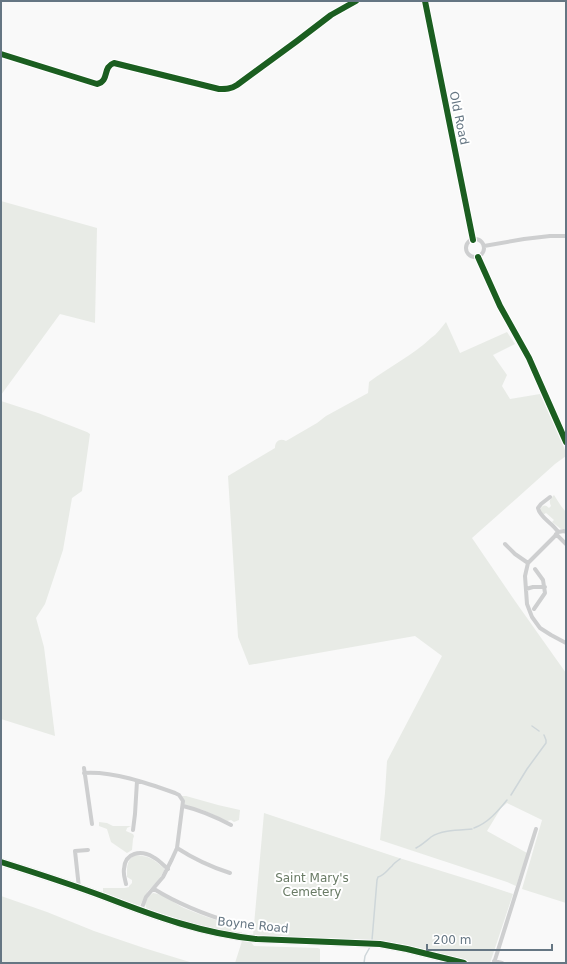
<svg xmlns="http://www.w3.org/2000/svg" width="567" height="964" font-family="'DejaVu Sans',sans-serif">
<style>
.green{fill:#e8ebe6}
.lines{fill:none;stroke-linecap:round;stroke-linejoin:round}
.stream{stroke:#ced6d9;stroke-width:1.5}
.secondary-casing{stroke:#d5d6d7;stroke-width:8}
.street{stroke:#cecfd0;stroke-width:4}
.secondary{stroke:#e1e2e2;stroke-width:5.5}
.cycleway-casing{stroke:#fff;stroke-width:8}
.cycleway{stroke:#1b5e20;stroke-width:6}
.labels{text-anchor:middle;dominant-baseline:central;stroke-width:4;stroke-linejoin:round;paint-order:stroke}
.street-label{font-size:12px;fill:#657683;stroke:#fff}
.park-label{font-size:12px;fill:#687a64;stroke:#fff}
</style>
<rect width="100%" height="100%" fill="#f9f9f9"/>
<!-- green -->
<path class="green" d="M1 201 97 228 95 323 60 314 1 395Z
M446 322 460 353 507 332 515 344 493 355 507 375 502 386 510 399 540 394 566 452V456L555 464 516 499 472 538 515 601 566 673V709L565 711 566 712V903L522 889 542 820 507 803 501 808 487 831 527 853 516 886 507 882 380 840 385 793 387 761 442 656 415 636 249 665 238 637 228 476 275 448C275 441 280 438 286 441L317 423 326 416 368 393 369 382C389 367 413 355 431 338 437 334 441 328 446 322Z
M1 401 38 413 87 432 90 434 82 491 72 498 63 550 45 604 36 618 44 647 55 736 1 719Z
M554 495 561 506 566 512V529H561L552 522 554 520 546 513 543 515 540 509C543 505 545 504 549 508L551 506C549 501 549 500 554 495Z
M182 796H186L218 805 240 810 239 820 234 822 231 820 227 821 203 810 184 805Z
M264 813 396 857 480 883 513 894 490 963H474L440 954 383 941 253 936Z
M99 822 107 823 113 826H131L127 828 126 831 133 834 134 836 133 839 132 850 127 853 111 842 107 829 99 826Z
M137 855C151 857 153 859 164 868V871L157 882 148 891 140 905 137 906 103 893V888H125L129 887V886L132 883V880L127 877C127 868 126 858 137 855Z
M153 893C164 894 174 903 184 908 198 914 213 919 229 924L231 927 237 929 236 932H242V935L214 932 173 920 147 910 145 904 148 897Z
M1 896 47 912 94 931 144 948 193 963H1Z
M242 941H250L254 946 318 948 320 949V963H235Z"/>
<g class="lines">
<!-- stream -->
<path class="stream" d="M532 726 539 731
M511 795 527 769 546 743V740L544 735
M474 828C488 823 498 811 507 800
M416 848C422 845 426 841 431 837 441 830 460 830 472 829
M372 940 377 880 378 877C385 875 387 870 392 866 394 863 397 861 400 859
M364 963 365 956 370 947"/>
<!-- secondary casing -->
<g class="secondary-casing">
<path id="secondary" d="M1 862C36 873 70 884 105 897 154 916 204 934 257 939L380 944 407 949 464 963"/>
</g>
<!-- street -->
<path class="street" d="M425 1 473 240
M1 54 97 84C110 81 102 67 114 63L219 89C226 89 231 89 237 85L297 41 331 15 356 1
M466 248a9 9 0 1 1 18 0a9 9 0 1 1-18 0Z
M484 246 524 239 550 236H566
M478 257 500 306 529 358 566 442
M550 497 541 504 538 508C540 518 553 523 558 532L554 537 528 563 525 576 527 604 532 617 540 628 551 635 566 643
M558 532 564 531 566 532
M556 534 566 544
M505 544 515 554 528 563
M526 589 533 587H545
M534 609 545 593 543 580 535 569
M84 768 92 824
M84 773C113 771 147 783 175 793L179 795 183 801 177 848 172 859 163 877 146 897 141 910
M183 806C200 810 216 817 231 825
M133 830 135 814 137 781
M177 848C194 859 211 867 230 873
M126 884C125 879 123 874 124 869 125 852 141 850 153 857 159 860 163 865 168 869
M79 888 75 851 88 850
M154 889C180 905 203 914 233 923
M494 961 502 963
M494 963 536 829"/>
<!-- secondary -->
<use href="#secondary" class="secondary"/>
<!-- cycleway casing -->
<g class="cycleway-casing">
<path id="cycleway" d="M425 1 473 240
M1 54 97 84C110 81 102 67 114 63L219 89C226 89 231 89 237 85L297 41 331 15 356 1
M478 257 500 306 529 358 566 442
M1 862C36 873 70 884 105 897 154 916 204 934 257 939L380 944 407 949 464 963"/>
</g>
<!-- cycleway -->
<use href="#cycleway" class="cycleway"/>
</g>
<g class="labels">
<!-- street labels -->
<g class="street-label">
<text transform="translate(459 118) rotate(78)">Old Road</text>
<text transform="translate(253 925) rotate(6)">Boyne Road</text>
</g>
<!-- park labels -->
<g class="park-label">
<text x="312" y="878">Saint Mary's<tspan x="312" dy="14">Cemetery</tspan></text>
</g>
</g>
<!-- border -->
<rect width="567" height="964" fill="none" stroke="#657683" stroke-width="4"/>
<!-- scale -->
<path d="M427 944v6h125v-6" fill="none" stroke="#657683" stroke-width="2"/>
<text x="433" y="944" font-size="12" fill="#657683" stroke="#ffffff" stroke-width="3" paint-order="stroke">200 m</text>
</svg>
